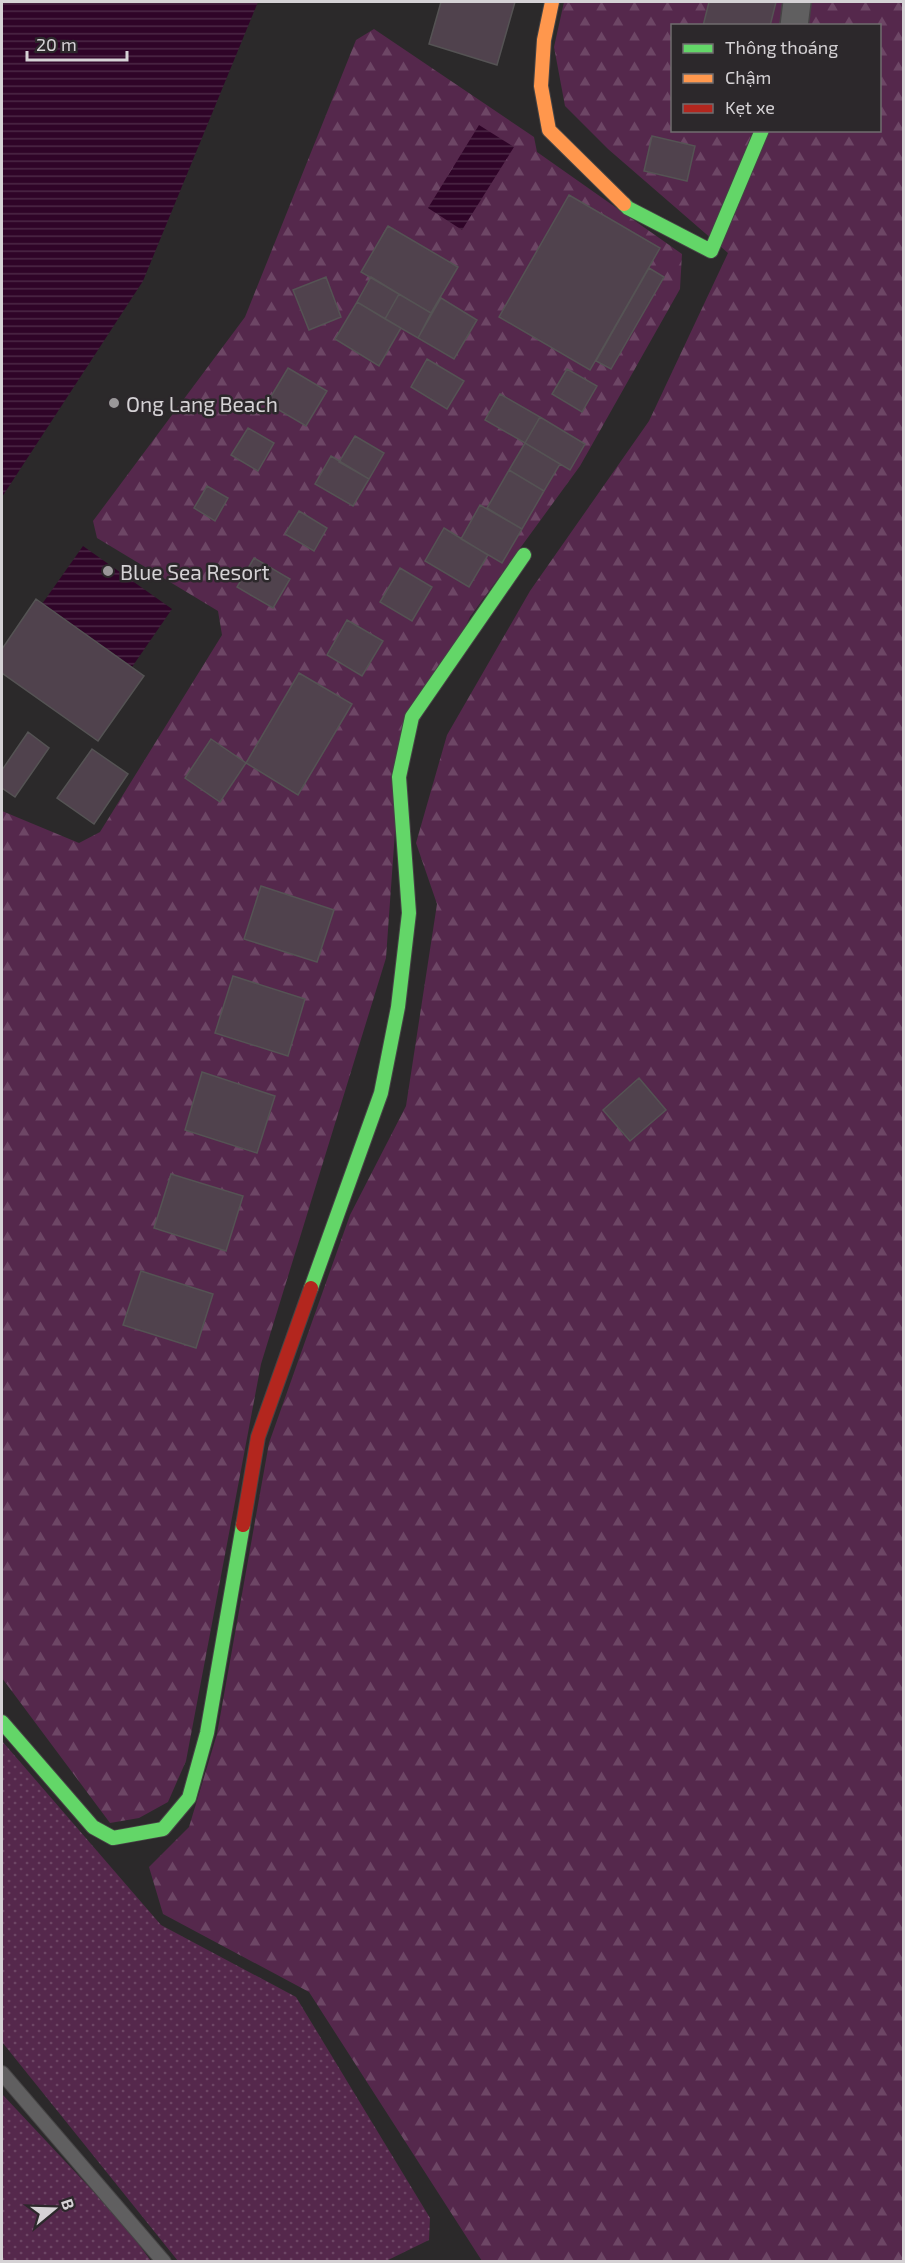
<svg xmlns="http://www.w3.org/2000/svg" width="905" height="2263" font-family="'Exo 2',sans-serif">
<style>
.grass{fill:url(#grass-dots)}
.forest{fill:url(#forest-firs);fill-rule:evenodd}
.water{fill:url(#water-rules)}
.building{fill:#50424d;stroke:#555354;stroke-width:1.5}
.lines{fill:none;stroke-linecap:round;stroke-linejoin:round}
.lane-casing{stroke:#464445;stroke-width:16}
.street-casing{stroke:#464445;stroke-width:30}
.fast-casing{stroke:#464445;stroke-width:16}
.slow-casing{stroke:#464445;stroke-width:16}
.jam-casing{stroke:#464445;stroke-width:16}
.lane{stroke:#605f60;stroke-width:14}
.street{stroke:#605f60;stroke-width:27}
.fast{stroke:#63d668;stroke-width:14}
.slow{stroke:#ff974d;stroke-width:14}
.jam{stroke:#b3261e;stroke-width:14}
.poi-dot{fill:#9a9799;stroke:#2c282b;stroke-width:2}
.labels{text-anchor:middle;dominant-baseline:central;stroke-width:5;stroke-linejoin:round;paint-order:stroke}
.poi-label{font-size:21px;fill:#d5d2d5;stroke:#2c282b;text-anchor:start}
</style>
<defs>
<pattern id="grass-dots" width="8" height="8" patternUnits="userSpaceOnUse" patternTransform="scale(1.5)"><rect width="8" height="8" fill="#55284c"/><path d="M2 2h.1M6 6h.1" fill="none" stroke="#6d4665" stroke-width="1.8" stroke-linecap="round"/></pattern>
<pattern id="forest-firs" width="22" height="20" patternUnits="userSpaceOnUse" patternTransform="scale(1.5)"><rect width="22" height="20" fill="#55284c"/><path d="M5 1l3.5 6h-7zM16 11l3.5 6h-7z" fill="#6d4665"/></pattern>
<pattern id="water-rules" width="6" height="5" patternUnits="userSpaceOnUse" patternTransform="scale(1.5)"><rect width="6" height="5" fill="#2f0428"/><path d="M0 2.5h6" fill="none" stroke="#4c2846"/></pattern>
</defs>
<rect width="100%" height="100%" fill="#2b292a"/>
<!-- grass -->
<path class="grass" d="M2 1741 161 1925 296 1997 430 2218 429 2240 386 2261H178L2 2042Z
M2 2094 123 2223 151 2261H2Z"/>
<!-- forest -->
<path class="forest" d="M564 2H903V2261H482L309 1992 163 1914 149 1867 189 1827 217 1734 269 1443 350 1215 406 1106 437 904 416 843 447 735 530 591 649 421 728 253 608 149 565 106 554 47ZM672 26H880V130H672Z
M374 29 534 137 537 152 682 254 680 289 580 466 470 617 400 761 386 958 261 1364 186 1761 168 1802 139 1818 110 1823 2 1678V811L79 843 100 832 222 635 218 611 97 538 93 521 245 317 356 40Z"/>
<!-- water -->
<path class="water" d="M2 2H258L143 281 2 497Z
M479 125 514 147 462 230 428 208Z
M83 546 172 609 132 667 42 604Z"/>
<!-- building -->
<path class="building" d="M441 2H515L497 65 429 44Z
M709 2H776L770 26H703Z
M652 136 695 146 687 181 644 171Z
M569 195 660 248 590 370 499 317Z
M388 226 458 267 431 313 361 272Z
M649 268 664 277 611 369 596 361Z
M326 277 341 317 309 330 293 290Z
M371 277 399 294 385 319 357 302Z
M399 294 431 313 418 338 385 319Z
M441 298 477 320 454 359 418 338Z
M357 302 401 328 379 366 335 339Z
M427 359 464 381 447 409 411 387Z
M288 368 327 391 306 426 267 403Z
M567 369 597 386 582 412 552 394Z
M500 394 540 417 525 443 485 420Z
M540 417 585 444 570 470 525 443Z
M248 428 274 443 258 471 231 455Z
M355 436 384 453 369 479 339 462Z
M525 443 560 464 544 491 509 470Z
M331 456 369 479 353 506 315 484Z
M509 470 544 491 522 529 487 508Z
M207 486 228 498 215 521 194 508Z
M480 505 522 529 502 563 461 539Z
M299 511 327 528 314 551 285 534Z
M444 528 488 555 469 587 425 561Z
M254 558 290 579 273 608 237 587Z
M400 568 432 587 412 621 380 602Z
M36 599 144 676 98 741 2 673V649Z
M347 620 383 641 362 676 327 655Z
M299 673 352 704 298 795 246 763Z
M28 732 49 748 15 797 2 788V770Z
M211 739 246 763 220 802 185 778Z
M92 749 128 774 94 824 57 798Z
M261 886 334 910 317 962 244 939Z
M233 976 305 999 288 1056 215 1033Z
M202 1072 275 1096 257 1153 185 1130Z
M639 1078 666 1110 630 1141 603 1110Z
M171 1174 243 1196 226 1251 154 1228Z
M141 1271 213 1294 196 1348 123 1325Z"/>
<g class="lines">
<!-- lane casing -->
<g class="lane-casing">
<path id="lane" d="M2 2073 164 2262"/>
</g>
<!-- street casing -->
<g class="street-casing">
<path id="street" d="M794 26 797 2"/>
</g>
<!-- fast casing -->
<g class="fast-casing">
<path id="fast" d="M624 204 628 208 711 251 762 130
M311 1288 381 1093 398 1007 409 913 399 777 412 717 524 555
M2 1722 93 1827 113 1838 163 1829 189 1798 207 1733 243 1525"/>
</g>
<!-- slow casing -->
<g class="slow-casing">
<path id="slow" d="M552 2 544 40 541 86 549 130 624 204"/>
</g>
<!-- jam casing -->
<g class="jam-casing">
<path id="jam" d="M243 1525 258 1437 311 1288"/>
</g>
<!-- lane -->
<use href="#lane" class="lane"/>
<!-- street -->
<use href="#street" class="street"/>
<!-- fast -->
<use href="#fast" class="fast"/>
<!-- slow -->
<use href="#slow" class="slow"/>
<!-- jam -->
<use href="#jam" class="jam"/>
</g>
<!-- markers -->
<g class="poi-dot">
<circle cx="114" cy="403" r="6"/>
<circle cx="108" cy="571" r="6"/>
</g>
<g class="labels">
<!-- poi labels -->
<g class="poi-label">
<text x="126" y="403">Ong Lang Beach</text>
<text x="120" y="571">Blue Sea Resort</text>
</g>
</g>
<!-- border -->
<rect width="905" height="2263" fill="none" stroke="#d5d2d5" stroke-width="6"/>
<!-- legend -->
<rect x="671" y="24" width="210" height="108" fill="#2c282b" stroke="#706c6f" stroke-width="1.5"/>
<rect x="683" y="44" width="30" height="9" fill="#63d668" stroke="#706c6f" stroke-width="1.5"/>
<text x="725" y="54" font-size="18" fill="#d5d2d5">Thông thoáng</text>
<rect x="683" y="74" width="30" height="9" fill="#ff974d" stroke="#706c6f" stroke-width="1.5"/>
<text x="725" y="84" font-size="18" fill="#d5d2d5">Chậm</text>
<rect x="683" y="104" width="30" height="9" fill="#b3261e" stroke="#706c6f" stroke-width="1.5"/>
<text x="725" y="114" font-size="18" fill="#d5d2d5">Kẹt xe</text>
<!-- north arrow -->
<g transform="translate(54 2209) rotate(71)" stroke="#2c282b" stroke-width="4.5" paint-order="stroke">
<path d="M0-4.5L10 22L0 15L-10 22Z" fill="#d5d2d5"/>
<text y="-9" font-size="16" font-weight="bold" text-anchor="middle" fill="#d5d2d5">B</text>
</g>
<!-- scale -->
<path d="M27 51v9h100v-9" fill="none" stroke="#d5d2d5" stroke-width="3"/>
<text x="36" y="51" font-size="18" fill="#d5d2d5" stroke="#2c282b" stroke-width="4.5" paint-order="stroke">20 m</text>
</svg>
